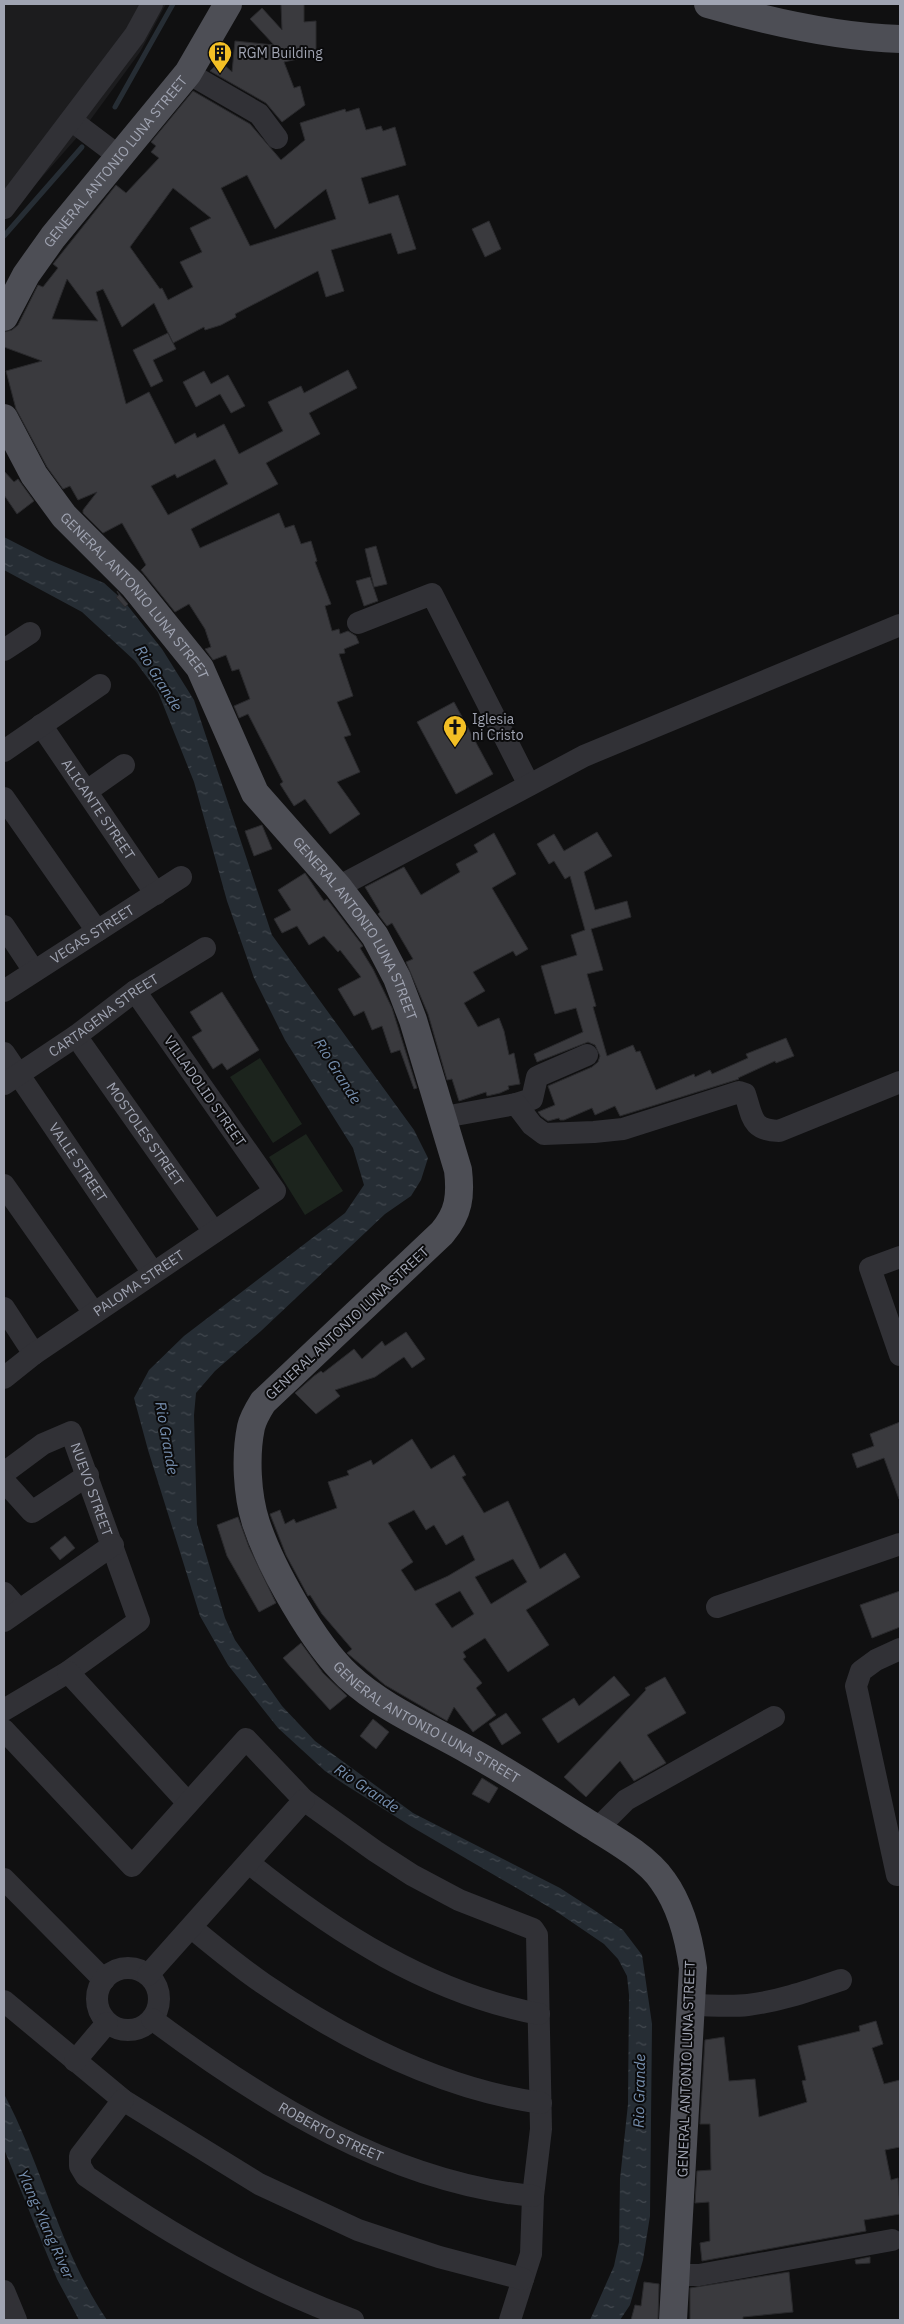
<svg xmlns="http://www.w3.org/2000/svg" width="904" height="2324" font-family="'IBM Plex Sans',sans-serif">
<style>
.built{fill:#1c1c1e}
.pitch{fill:#1c241d}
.water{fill:url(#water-ripples)}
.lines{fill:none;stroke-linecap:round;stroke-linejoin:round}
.stream{stroke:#262d34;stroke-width:5}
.building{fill:#3a3a3e;stroke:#2a2a2d;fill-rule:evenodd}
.minor{stroke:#313136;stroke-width:22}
.major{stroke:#4d4e55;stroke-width:28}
.labels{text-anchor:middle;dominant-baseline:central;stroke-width:4;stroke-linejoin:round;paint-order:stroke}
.poi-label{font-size:14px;fill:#a0a4b2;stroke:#0b0b0c;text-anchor:start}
.street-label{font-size:14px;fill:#a0a4b2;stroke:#0b0b0c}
.water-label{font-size:15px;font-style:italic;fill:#768faf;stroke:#0b0b0c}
</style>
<defs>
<pattern id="water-ripples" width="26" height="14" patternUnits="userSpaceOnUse" patternTransform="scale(1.25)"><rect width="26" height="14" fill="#262d34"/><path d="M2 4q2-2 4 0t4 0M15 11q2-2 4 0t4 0" fill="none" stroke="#42484f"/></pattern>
</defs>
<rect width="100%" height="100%" fill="#101011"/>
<!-- built -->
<path class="built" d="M4 4H166L140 52 80 134 4 220Z"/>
<!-- pitch -->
<path class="pitch" d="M260 1058 302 1124 273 1143 230 1077Z
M306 1134 343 1191 305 1215 269 1157Z"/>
<!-- water -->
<path class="water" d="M4 537 47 559 104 583 124 601 162 649 194 700 272 935 414 1130 428 1158 421 1180 411 1196 385 1214 261 1331 215 1371 196 1393 194 1415 197 1524 225 1618 235 1640 282 1706 315 1741 413 1813 560 1888 594 1910 623 1930 642 1955 652 2024 650 2216 643 2260 630 2305 620 2320H590L614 2266 619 2242 620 2179 628 2104 629 1995 627 1976 618 1959 604 1944 554 1910 412 1827 344 1784 325 1771 278 1728 228 1665 200 1616 148 1450 134 1398 149 1370 184 1336 345 1213 364 1185 353 1148 285 1040 254 978 227 901 194 782 158 692 135 661 82 612 4 570Z
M4 2094C43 2167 60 2251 107 2320H79L57 2279 4 2149Z"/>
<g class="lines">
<!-- stream -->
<path class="stream" d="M115 107 173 4
M4 236 82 147"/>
</g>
<!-- building -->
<path class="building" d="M281 4H304V22L316 21V55L284 62 294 88 300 86 305 105 282 122 266 103 210 71 220 61 232 72 235 41 274 45 250 19 262 8 282 30Z
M193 91 250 124 281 160 305 140 300 123 345 109 346 112 359 108 366 130 381 126 383 131 395 127 406 165 361 178 369 204 398 195 416 249 398 254 391 233 331 250 344 291 326 297 318 271 235 314 236 317 221 325 205 330 204 327 173 343 154 303 122 327 103 289 96 292 126 404 149 392 175 444 195 433 197 438 224 424 239 454 283 431 268 402 301 386 304 393 348 370 357 388 309 413 320 434 266 463 278 484 191 529 200 548 279 513 285 528 294 525 301 544 311 541 317 561 315 562 331 604 325 606 332 631 339 629 340 634 348 631 356 636 359 643 344 649 345 653 339 654 353 696 337 702 351 735 344 737 360 772 337 782 360 814 330 834 305 799 294 806 280 784 283 782 248 714 239 718 234 706 250 699 239 669 232 671 226 655 213 660 205 649 211 647 205 629 189 604 175 612 141 570 146 565 122 523 103 533 83 513V510L97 492 78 500 70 486 63 489 47 467 16 409 6 371 42 361 4 347V332L12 330 18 325 38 285 43 287 58 268 53 264 116 185 126 193 159 158 151 152 156 146 151 142ZM247 175 275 229 326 189 336 219 250 246 221 188ZM173 188 211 218 190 228 202 252 180 262 193 287 168 300 162 288 160 289 130 247ZM67 279 98 321 52 319ZM215 459 228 484 168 515 151 486 175 474 177 478Z
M489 221 501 249 485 257 472 229Z
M168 333 176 349 153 360 163 381 151 387 133 350Z
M204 371 211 384 228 375 245 406 231 413 220 394 196 407 183 382Z
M4 471 14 482 18 479 34 501 17 514 4 495Z
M376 546 387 584 374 587 365 549Z
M370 577 378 601 364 606 356 581Z
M117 591 128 604 125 607 116 597 119 595Z
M454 702 493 774 456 794 417 722Z
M262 825 272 849 254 856 245 831Z
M597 832 612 856 584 872 595 910 627 901 631 917 591 929 603 970 587 974 596 1006 593 1007 607 1056 633 1045 636 1052 640 1051 656 1090 694 1074 695 1077 710 1070 712 1074 748 1058 746 1054 786 1038 794 1056 776 1063 775 1061 738 1078 739 1079 620 1116 615 1106 595 1115 592 1108 564 1120H560L559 1118 548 1121 541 1116 538 1112 555 1105 548 1086 592 1067 598 1062 600 1056 595 1045 588 1042 537 1062 534 1054 583 1032 576 1008 555 1014 541 966 577 955 571 935 585 930 570 876 565 879 554 861 549 864 537 844 554 834 564 851Z
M494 833 516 874 492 888 528 949 516 956 513 951 473 972 485 991 464 1003 478 1027 499 1018 504 1031 509 1055 514 1053 520 1084 508 1086 509 1089 500 1093 487 1096 486 1092 459 1101 452 1079 447 1080 428 1014 406 962 413 959 392 923 387 926 378 914 380 912 365 887 404 867 421 895 460 872 456 864 478 852 474 845Z
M305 873 324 901 327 899 363 946 360 948 373 969 392 1008 417 1088 414 1089 400 1050 391 1053 382 1026 372 1030 364 1011 354 1016 338 989 361 977 340 950 338 952 324 936 309 945 297 926 282 933 274 919 291 910 278 890Z
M222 992 259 1050 227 1070 222 1063 213 1069 192 1037 202 1031 190 1012Z
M406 1332 425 1359 412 1368 404 1357 375 1377 335 1390 340 1396 316 1414 295 1393 314 1376 321 1371 323 1373 354 1349 362 1359 382 1341 385 1346Z
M900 1422V1498L899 1499 884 1458 857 1468 852 1454 874 1446 870 1434Z
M412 1439 431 1469 454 1455 466 1475 462 1477 484 1513 508 1501 540 1569 565 1553 580 1577 526 1610 549 1645 508 1672 485 1638 463 1652 466 1657 463 1659 482 1683 476 1688 496 1715 473 1732 454 1707 447 1721 385 1685 347 1653 352 1649 322 1614 310 1595 308 1596 286 1555 270 1514 280 1510 285 1524 294 1519 296 1523 337 1508 328 1482 349 1475 347 1471 371 1460 373 1465ZM414 1510 426 1530 434 1525 446 1545 463 1535 475 1560 448 1576 415 1591 401 1570 413 1562 388 1523ZM513 1559 527 1582 491 1604 475 1577ZM460 1591 474 1614 452 1628 435 1604Z
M238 1517 249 1547 276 1603 259 1612 227 1556 217 1525Z
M65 1536 75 1548 60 1560 50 1548Z
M900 1591V1627L872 1638 860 1605Z
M301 1643 323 1673 347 1696 330 1710 283 1658Z
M614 1676 630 1695 558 1743 542 1719 574 1698 579 1706Z
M665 1677 686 1713 647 1735 666 1763 634 1781 620 1761 586 1797 564 1777 646 1690 645 1688Z
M506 1713 521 1733 502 1745 489 1724Z
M373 1719 389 1732 376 1749 360 1736Z
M482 1778 498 1788 489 1803 472 1794Z
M876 2021 883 2044 872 2048 884 2084 900 2080V2147L885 2150 891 2180 898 2178 900 2214 864 2220 866 2231 702 2261 700 2243 710 2241 709 2202 695 2203 697 2171 711 2170 710 2124H700L705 2040 724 2037 729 2081 755 2079 759 2117 807 2102 802 2081 806 2080 798 2046 860 2031 859 2026Z
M870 2257V2263L856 2264 855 2260Z
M789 2272 793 2312 743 2317V2320H690V2288Z
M644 2282 659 2284 658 2320H631L635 2305 641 2306Z"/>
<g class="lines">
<!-- minor -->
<g class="minor">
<path d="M188 73 259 114 277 138"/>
<path d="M71 120 120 157"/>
<path d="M4 208 135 35 152 4"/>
<path d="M358 623 432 594 529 785"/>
<path d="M4 650 30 633"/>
<path id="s1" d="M41 725 156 894"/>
<path d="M4 751 100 685"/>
<path d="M87 791 124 765"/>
<path d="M4 798 97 931"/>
<path d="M338 887 584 756 900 625"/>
<path d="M4 926 34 971"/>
<path id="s2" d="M4 991 181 877"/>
<path id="s3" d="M76 1036 214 1232"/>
<path id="s4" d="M4 1053 153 1273"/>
<path id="s5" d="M4 1084 76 1036 135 991 205 948"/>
<path d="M516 1104 532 1099 537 1077 541 1075 587 1055"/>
<path d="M444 1117 516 1104 532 1125 544 1134 594 1132 623 1129 739 1092 745 1094C753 1118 751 1130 779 1131L900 1082"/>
<path d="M4 1185 94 1313"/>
<path d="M900 1257 870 1268 900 1355"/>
<path d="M4 1308 34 1354"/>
<path id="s6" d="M4 1378 34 1354 275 1191 135 991"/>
<path id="s7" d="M4 1473 43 1444 71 1432 139 1621 68 1672 4 1710"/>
<path d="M4 1481 32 1512 88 1475"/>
<path d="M4 1593 19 1610"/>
<path d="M717 1607 900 1544"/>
<path d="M4 1621 113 1545"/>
<path d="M900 1649 876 1660 861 1671 856 1686 897 1875 900 1874"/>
<path d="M68 1672 188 1803"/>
<path d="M4 1730 132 1866 246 1739 304 1800 375 1851 412 1875 459 1900 533 1929 537 1935 541 2129 533 2196 531 2254 510 2320"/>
<path d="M597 1829 626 1800 774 1717"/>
<path d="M249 1863C334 1932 430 1993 539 2014"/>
<path d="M4 1879 104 1980"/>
<path d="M192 1928C215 1947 239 1967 264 1984 346 2040 441 2089 541 2103"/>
<circle cx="128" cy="1999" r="31"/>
<path d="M148 1975 304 1800"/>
<path d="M4 2001 123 2100 259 2184 358 2230 439 2257 523 2279"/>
<path d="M690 2005C709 2005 729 2007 748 2005 780 2001 811 1990 841 1980"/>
<path id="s8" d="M152 2019C263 2102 392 2183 533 2196"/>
<path d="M75 2061 107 2023"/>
<path d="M123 2100 80 2156V2166L86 2176C170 2235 257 2285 353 2320"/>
<path d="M676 2275H699L892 2240"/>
<path d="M4 2291 16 2320"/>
</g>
<!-- major -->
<g class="major">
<path d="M708 4C770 22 836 37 900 39"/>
<path id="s9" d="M4 317 26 275 53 237 188 73 228 4"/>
<path id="s10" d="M4 418 34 475 64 516 133 585 200 668 255 793 338 887 375 936 397 978 413 1020 458 1170C461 1196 459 1213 442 1233L263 1402C258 1410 253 1418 251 1427 245 1456 247 1495 256 1523 271 1568 313 1643 348 1676 382 1708 430 1728 470 1751 510 1773 548 1798 586 1822 610 1837 647 1857 663 1881 681 1906 689 1938 693 1968L673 2320"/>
</g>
</g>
<!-- icons -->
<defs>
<g id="building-pin" transform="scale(1.25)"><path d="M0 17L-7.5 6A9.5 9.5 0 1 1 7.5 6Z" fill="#f3bf25" stroke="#0b0b0c"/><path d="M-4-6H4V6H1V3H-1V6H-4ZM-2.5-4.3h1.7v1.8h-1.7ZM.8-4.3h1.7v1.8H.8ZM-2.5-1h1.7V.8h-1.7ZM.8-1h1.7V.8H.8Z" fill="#111"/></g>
<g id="church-pin" transform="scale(1.25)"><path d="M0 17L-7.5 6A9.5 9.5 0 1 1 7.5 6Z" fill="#f3bf25" stroke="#0b0b0c"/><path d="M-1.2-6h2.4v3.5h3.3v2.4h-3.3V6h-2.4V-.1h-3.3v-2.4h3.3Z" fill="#111"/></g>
</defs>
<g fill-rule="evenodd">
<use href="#building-pin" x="220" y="53"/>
<use href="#church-pin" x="455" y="727"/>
</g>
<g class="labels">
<!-- poi labels -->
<g class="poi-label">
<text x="238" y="53">RGM Building</text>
<text x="472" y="719">Iglesia<tspan x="472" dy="16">ni Cristo</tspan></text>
</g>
<!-- street labels -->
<g class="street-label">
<text stroke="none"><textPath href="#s9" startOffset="192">GENERAL ANTONIO LUNA STREET</textPath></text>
<text stroke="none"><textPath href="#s10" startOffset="222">GENERAL ANTONIO LUNA STREET</textPath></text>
<text stroke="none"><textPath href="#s1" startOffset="102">ALICANTE STREET</textPath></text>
<text stroke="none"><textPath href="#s10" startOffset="626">GENERAL ANTONIO LUNA STREET</textPath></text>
<text stroke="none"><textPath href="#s2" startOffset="105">VEGAS STREET</textPath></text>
<text stroke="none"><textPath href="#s5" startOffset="121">CARTAGENA STREET</textPath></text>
<text transform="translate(205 1091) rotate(55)">VILLADOLID STREET</text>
<text stroke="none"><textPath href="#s3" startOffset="120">MOSTOLES STREET</textPath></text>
<text stroke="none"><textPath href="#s4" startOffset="132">VALLE STREET</textPath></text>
<text stroke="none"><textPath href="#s6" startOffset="165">PALOMA STREET</textPath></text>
<text transform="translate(347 1323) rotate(-43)">GENERAL ANTONIO LUNA STREET</text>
<text stroke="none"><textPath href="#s7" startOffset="140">NUEVO STREET</textPath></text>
<text stroke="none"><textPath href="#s10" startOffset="1601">GENERAL ANTONIO LUNA STREET</textPath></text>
<text transform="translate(686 2069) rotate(-88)">GENERAL ANTONIO LUNA STREET</text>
<text stroke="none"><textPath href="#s8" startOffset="212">ROBERTO STREET</textPath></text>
</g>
<!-- water labels -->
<g class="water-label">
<text transform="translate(159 678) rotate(58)">Rio Grande</text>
<text transform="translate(338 1071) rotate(58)">Rio Grande</text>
<text transform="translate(167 1438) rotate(80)">Rio Grande</text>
<text transform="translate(367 1788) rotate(34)">Rio Grande</text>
<text transform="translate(639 2091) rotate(-89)">Rio Grande</text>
<text transform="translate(46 2224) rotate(66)">Ylang-Ylang River</text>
</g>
</g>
<!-- border -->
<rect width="904" height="2324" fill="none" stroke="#a0a4b2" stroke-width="10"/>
</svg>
